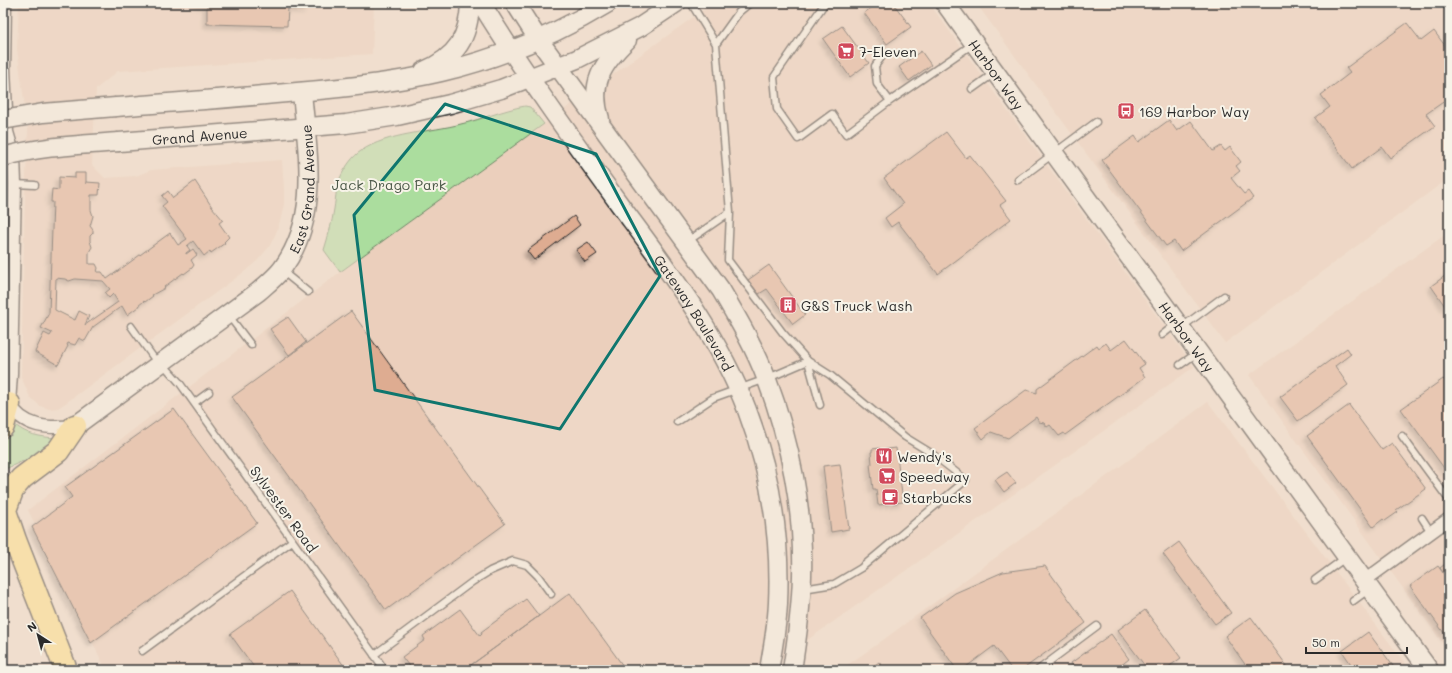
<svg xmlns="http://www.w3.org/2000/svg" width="1452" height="673" font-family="Mali,sans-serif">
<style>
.built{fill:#ebcfbc}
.green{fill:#abdd9e;stroke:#6b8464}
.building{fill:#deac91;stroke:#2b2b2b;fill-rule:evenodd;filter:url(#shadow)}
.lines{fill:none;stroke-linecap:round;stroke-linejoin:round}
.lane-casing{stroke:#2b2b2b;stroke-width:9}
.street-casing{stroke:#2b2b2b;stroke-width:15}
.secondary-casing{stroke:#2b2b2b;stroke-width:21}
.highway-casing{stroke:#2b2b2b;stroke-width:25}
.lane{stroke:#f7f3e8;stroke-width:6}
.street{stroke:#f7f3e8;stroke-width:12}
.secondary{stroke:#f7f3e8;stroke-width:18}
.highway{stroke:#fedf80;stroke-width:22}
.secondary-bridge-casing{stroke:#2b2b2b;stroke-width:21;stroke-linecap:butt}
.secondary-bridge{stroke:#f7f3e8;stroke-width:18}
.marked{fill:none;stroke:#0f766e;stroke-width:3;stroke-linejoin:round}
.labels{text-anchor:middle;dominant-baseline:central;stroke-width:4;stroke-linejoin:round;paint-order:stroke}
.poi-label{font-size:14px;fill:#2b2b2b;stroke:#f7f3e8;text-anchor:start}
.street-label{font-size:14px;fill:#2b2b2b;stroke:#f7f3e8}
.park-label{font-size:14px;fill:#4b5848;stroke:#f7f3e8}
</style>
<defs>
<filter id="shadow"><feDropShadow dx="-3.5" dy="3.5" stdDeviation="2" flood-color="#0004"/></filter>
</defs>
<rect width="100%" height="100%" fill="#f0dece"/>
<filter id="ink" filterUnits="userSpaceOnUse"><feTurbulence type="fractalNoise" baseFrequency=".025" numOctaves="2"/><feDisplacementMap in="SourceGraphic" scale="8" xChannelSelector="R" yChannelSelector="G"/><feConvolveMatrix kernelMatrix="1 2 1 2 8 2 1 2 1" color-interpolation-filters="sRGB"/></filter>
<g filter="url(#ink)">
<!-- built -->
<path class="built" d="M19 3H374L372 54 118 71 96 89 92 165 105 178 136 176 151 170 282 160 284 189V204L281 218 276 233 269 247 258 260 244 272 67 402 58 408 49 409 40 406 30 397 21 377 25 198 28 130 17 49Z
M713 3H929L1194 367 765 670H106L28 510 340 272 544 124Z
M976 3H1449V178L1225 343Z
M1449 232V652L1249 375Z
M1208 402 1410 670H840L872 648Z"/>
<!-- green -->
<path class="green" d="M525 106 530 107 544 124 340 272 324 250C328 237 332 223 334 209 336 197 336 185 342 174 347 165 353 156 361 151 387 133 431 132 461 124 483 119 503 110 525 106Z
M13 423C26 435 40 437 57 438L34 456 3 470C3 453 3 438 13 423Z"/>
<!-- building -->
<path class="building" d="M197 3H307V9L288 8 287 26 207 24V5L197 4Z
M878 3H893L911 27 887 44 864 13Z
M1407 23 1421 41 1434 31 1449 51V98L1426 114 1435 126 1390 158 1382 147 1352 169 1315 118 1330 107 1321 95 1350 73 1346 68Z
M842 26 869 63 850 77 823 39Z
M921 51 931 65 909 81 899 67Z
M1169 120 1177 131 1191 121 1213 151 1221 146 1225 151 1230 147 1241 162 1236 166 1240 171 1231 178 1244 194 1248 191 1253 198 1181 251 1174 241 1166 246 1102 160 1135 136 1139 142Z
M946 132 966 158 970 155 1006 201 1000 205 1011 219 938 274 898 222 891 227 885 218 903 204 884 178Z
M75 173H86V184V182L100 183 99 195H91V210L93 216 90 226 93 230V233L90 236V241L92 247 89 252V264H96L98 268 97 272H102L107 279 170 233 178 245 187 239 162 206 167 202 162 196 168 191 173 198 195 181 212 207 223 220 219 223 229 237 224 242 225 243 211 253 210 251 204 256 193 241 187 246 190 250 186 253V254L193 249 197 255 191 260 194 265 192 268 184 274 183 273 164 287 165 288 152 295 153 296 145 302 144 301 138 306V307L127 315 122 306 93 327 85 341 79 338 75 345 68 343 67 345 68 346 58 365 35 352 44 333 50 336 52 333 41 328 49 313 53 202H51L52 189 59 190V177L75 178ZM56 278 65 279 69 281 75 279 103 281 110 289 105 293 109 298 113 294 118 302 85 325 89 316 79 311 75 320 55 310Z
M574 216 580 225 534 260 527 251Z
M588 242 597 254 585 262 576 250Z
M769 265 805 315 793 324 767 289 759 294 748 280Z
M1449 273V312L1431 286Z
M351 311 505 524 386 610 232 397Z
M288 317 306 342 289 355 270 329Z
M1126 339 1145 364 1139 368 1145 377 1065 435 1064 433 1059 436 1050 425 1047 427 1044 423 1039 422 1036 417 1008 438 991 432 983 439 975 428 1026 390 1037 393V389L1097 345 1099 348 1106 343 1111 350Z
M1347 348 1351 354 1335 366 1348 385 1298 421 1280 397Z
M1443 379 1449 382V475L1401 409Z
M1349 405 1382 450 1392 443 1426 489 1396 510 1398 512 1385 521 1383 519 1373 527 1307 436Z
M174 409 257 523 91 643 32 527 72 497 65 487Z
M880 448 881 450 896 448 903 502 878 505 876 489H873L870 464H872L871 452H872V449Z
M840 464 849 529 831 532 823 466Z
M1007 472 1016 483 1004 492 995 480Z
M1179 542 1231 613 1215 624 1163 554Z
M1449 561V581L1440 568Z
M1045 566 1086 623 1022 670H1012L994 646 962 670H957L920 618 955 593 1003 572Z
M1438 566 1449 581V640L1410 586Z
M290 591 347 670H256L230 634Z
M570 593 626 670H464L539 616Z
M526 599 539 616 464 670H412L402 657 425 640 423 636 460 609 480 636 482 634 481 632Z
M1145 610 1181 658 1164 670 1159 664 1151 670H1148L1118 630Z
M1251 617 1290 670H1249L1225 636Z
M1368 632 1396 670H1355L1342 651Z
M1111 634 1129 659 1119 667 1121 670H1076L1071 663Z
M879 662 885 670H868Z"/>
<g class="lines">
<!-- lane casing -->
<g class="lane-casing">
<path id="lane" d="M825 3 774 77 777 109 798 139 832 114 846 134 890 101 973 44
M716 44 739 12 750 3
M883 55 875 66 877 84 890 101
M972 89 993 74
M1018 180 1096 122
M15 184 35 185
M730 212 728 260 783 333 808 361 830 375 905 437 931 453 966 480 861 568 834 584 803 589
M688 241 730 212 716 44 691 3
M282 271 308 292
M229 316 251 345
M131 326 158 364
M1182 327 1224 296
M1162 335 1176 324
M163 364 179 382 385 670
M1180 365 1197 353
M194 403 209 392
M677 422 713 398 766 379 808 361 820 405
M1402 436 1449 500
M1422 518 1431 532
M1315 580 1345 558
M1353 601 1368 590
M142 651 292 541
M374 655 472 582 490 571 513 561 527 565 538 576 551 594
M1038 670 1097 626"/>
</g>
<!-- street casing -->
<g class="street-casing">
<path id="street" d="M5 3 4 68 7 132 14 156 15 184 11 374 9 404
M8 402C23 428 48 429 75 426
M1364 581 1449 519"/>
</g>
<!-- secondary casing -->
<g class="secondary-casing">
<g id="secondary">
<path id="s1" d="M481 3C524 73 572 139 620 205 668 270 718 334 747 410 770 471 781 538 778 603 777 625 773 648 769 670"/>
<path d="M515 3 538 39 721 290C738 319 755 348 767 380 790 441 804 510 802 576 801 608 797 639 792 670"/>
<path id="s2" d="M945 3 1429 670"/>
<path d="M424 71C457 57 469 37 470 3"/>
<path d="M116 107C176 102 237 98 297 92 345 88 394 83 441 72 500 58 557 34 608 3"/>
<path d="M600 119C589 84 602 64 627 40"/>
<path id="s3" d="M119 142 346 124 397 116 450 104 501 89 577 59 640 27 676 3"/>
<path id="s4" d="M75 426 258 292C266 285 275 278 282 269 321 216 307 152 302 92"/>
</g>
</g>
<!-- highway casing -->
<g class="highway-casing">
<path id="highway" d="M3 426 9 404
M3 505 15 540 66 670
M5 510 12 491 16 485 22 478 58 451 75 426"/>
</g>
<!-- lane -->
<use href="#lane" class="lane"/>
<!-- street -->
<use href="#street" class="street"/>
<!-- secondary -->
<use href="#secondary" class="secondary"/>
<!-- highway -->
<use href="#highway" class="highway"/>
<!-- secondary-bridge casing -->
<g class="secondary-bridge-casing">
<path id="secondary-bridge" d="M3 120 43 113 116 107
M3 157C40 146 80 145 119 142"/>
</g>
<!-- secondary-bridge -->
<use href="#secondary-bridge" class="secondary-bridge"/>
</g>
</g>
<!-- marked area -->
<path d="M0 0H1452V673H0ZM445 104 596 154 660 276 560 429 375 390 354 215Z" fill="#f0dece" fill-opacity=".55" fill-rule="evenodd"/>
<path class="marked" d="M445 104 596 154 660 276 560 429 375 390 354 215Z"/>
<!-- icons -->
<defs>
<g id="supermarket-square" transform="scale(0.9)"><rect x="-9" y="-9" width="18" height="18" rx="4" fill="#d1495b" stroke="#f7f3e8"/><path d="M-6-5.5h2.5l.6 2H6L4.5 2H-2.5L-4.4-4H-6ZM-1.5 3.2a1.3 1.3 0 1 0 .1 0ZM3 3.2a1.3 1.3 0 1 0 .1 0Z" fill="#fff"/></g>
<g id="bus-square" transform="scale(0.9)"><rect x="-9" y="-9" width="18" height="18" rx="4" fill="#d1495b" stroke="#f7f3e8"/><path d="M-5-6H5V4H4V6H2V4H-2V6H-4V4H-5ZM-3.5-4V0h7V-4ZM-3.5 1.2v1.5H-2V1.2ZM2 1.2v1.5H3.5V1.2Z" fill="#fff"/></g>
<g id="building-square" transform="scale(0.9)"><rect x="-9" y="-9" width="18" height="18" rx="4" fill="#d1495b" stroke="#f7f3e8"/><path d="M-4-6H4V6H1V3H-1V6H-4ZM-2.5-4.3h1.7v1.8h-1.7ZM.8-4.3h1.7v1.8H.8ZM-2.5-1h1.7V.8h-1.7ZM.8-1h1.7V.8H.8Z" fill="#fff"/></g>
<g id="restaurant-square" transform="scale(0.9)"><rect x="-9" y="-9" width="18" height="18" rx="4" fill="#d1495b" stroke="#f7f3e8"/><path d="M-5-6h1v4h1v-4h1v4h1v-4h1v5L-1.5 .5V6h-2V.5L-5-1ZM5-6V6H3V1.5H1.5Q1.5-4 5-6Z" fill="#fff"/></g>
<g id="cafe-square" transform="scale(0.9)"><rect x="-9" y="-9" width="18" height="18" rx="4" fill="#d1495b" stroke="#f7f3e8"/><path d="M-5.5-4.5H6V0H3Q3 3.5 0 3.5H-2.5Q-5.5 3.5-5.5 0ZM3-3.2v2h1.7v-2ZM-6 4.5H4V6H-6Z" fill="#fff"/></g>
</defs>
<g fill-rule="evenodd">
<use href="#supermarket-square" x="846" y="51"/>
<use href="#bus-square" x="1126" y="111"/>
<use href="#building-square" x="788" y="305"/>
<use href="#restaurant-square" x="884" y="456"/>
<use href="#supermarket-square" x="887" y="476"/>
<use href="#cafe-square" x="890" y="497"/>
</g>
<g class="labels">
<!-- poi labels -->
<g class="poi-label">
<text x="859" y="51">7-Eleven</text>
<text x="1139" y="111">169 Harbor Way</text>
<text x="801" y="305">G&amp;S Truck Wash</text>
<text x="897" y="456">Wendy's</text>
<text x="900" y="476">Speedway</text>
<text x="903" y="497">Starbucks</text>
</g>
<!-- street labels -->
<g class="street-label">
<text stroke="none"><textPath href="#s2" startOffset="88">Harbor Way</textPath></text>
<text stroke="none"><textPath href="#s3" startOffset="81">Grand Avenue</textPath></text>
<text stroke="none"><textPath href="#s4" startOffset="345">East Grand Avenue</textPath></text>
<text stroke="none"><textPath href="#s1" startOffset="376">Gateway Boulevard</textPath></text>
<text stroke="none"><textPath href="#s2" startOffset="412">Harbor Way</textPath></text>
<text transform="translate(284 509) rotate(54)">Sylvester Road</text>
</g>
<!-- park labels -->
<g class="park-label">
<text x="389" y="184">Jack Drago Park</text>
</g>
</g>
<!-- margin -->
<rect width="1452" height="673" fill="none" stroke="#f7f3e8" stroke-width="16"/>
<rect x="8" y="8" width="1436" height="657" fill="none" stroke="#2b2b2b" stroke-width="1.5" filter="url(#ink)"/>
<!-- north arrow -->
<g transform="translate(38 635) rotate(324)" stroke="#f7f3e8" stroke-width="3" paint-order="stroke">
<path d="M0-3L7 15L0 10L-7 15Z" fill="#2b2b2b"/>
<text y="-6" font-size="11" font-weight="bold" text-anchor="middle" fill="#2b2b2b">N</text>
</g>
<!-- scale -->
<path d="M1306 647v6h101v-6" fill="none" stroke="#2b2b2b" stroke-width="2"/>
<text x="1312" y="647" font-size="12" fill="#2b2b2b" stroke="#f7f3e8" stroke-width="3" paint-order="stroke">50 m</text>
</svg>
